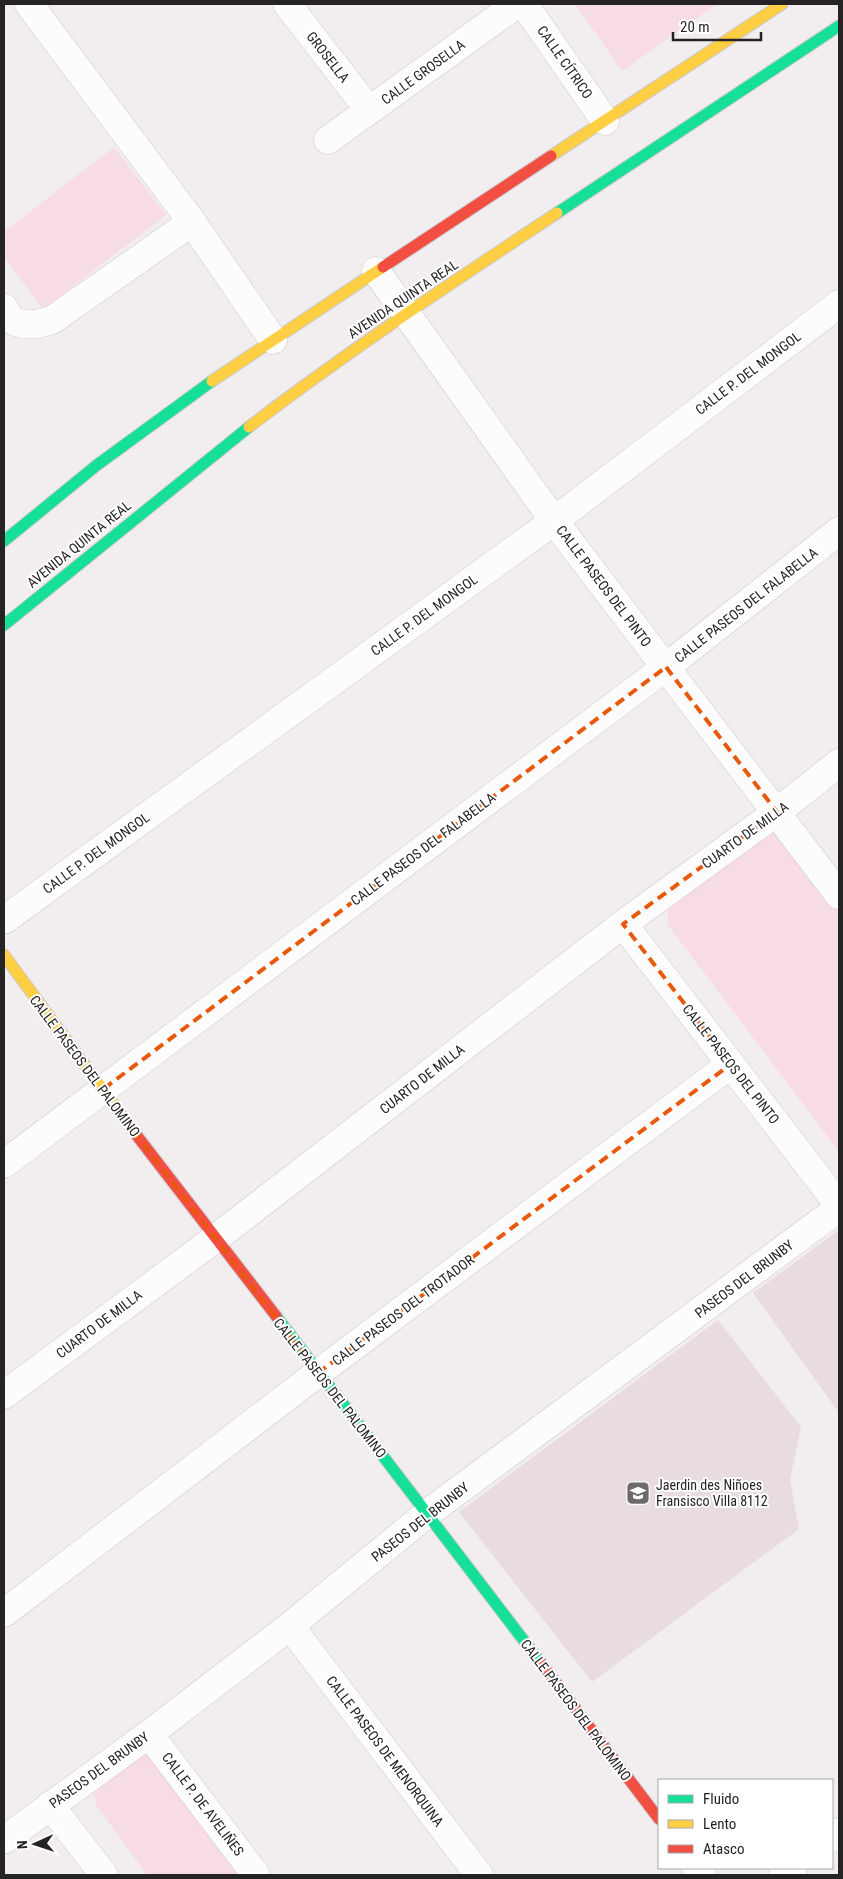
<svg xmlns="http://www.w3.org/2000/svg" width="843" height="1879" font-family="'Roboto Condensed',sans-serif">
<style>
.built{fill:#e8dce0}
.green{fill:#f7dce7}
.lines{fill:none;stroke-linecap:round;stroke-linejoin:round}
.street-casing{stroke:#ccc8ca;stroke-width:29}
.fast-casing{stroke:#ccc8ca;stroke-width:13}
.slow-casing{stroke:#ccc8ca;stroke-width:13}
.jam-casing{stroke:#ccc8ca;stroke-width:13}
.street{stroke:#fdfcfd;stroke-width:28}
.fast{stroke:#16e098;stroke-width:11}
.slow{stroke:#ffcf43;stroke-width:11}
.jam{stroke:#f24e42;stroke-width:11}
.marked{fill:none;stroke:#e8590c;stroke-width:4;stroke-dasharray:10 6;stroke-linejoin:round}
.labels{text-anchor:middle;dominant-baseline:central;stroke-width:4;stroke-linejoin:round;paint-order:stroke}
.street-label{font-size:14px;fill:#262324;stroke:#fff}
.poi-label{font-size:14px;fill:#262324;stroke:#fff;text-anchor:start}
</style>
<rect width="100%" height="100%" fill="#f2edef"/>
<!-- built -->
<path class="built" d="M839 1230V1413L753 1293Z
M718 1320 801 1427 790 1480 799 1529 592 1682 459 1512Z"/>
<!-- green -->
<path class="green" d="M575 4H717L622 71Z
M114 147 166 215 43 309 4 257V232Z
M777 831 839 904V1152L668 925V910L761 836Z
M147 1754 241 1875H147L96 1805 94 1793 133 1756Z"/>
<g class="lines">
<!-- street casing -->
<g class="street-casing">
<path id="street" d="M29 4 192 222 273 340
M287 4 369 110
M524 4 605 121
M328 140 517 4
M376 271 554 521 839 895
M4 308C6 311 8 316 11 319 23 328 39 324 52 320L192 222
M4 920 554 521 839 304
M623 924 839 1205
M4 1164 666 667 839 531
M4 1395 216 1238 623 924 777 812 839 763
M4 1613 318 1373 731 1064
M290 1626 479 1875
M149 1734 256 1875
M50 1805 104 1875
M832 1838 839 1832
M4 1840 149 1734 290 1626 428 1513 839 1208
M696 1868 702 1875
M783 1875 793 1868"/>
</g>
<!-- fast casing -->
<g class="fast-casing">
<path id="fast" d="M557 213 839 26
M4 541 97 465 212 381
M4 625 249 427
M276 1316 541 1663"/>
</g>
<!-- slow casing -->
<g class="slow-casing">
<path id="slow" d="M551 156 782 4
M212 381 383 267
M249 427C348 351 453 282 557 213
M4 955 131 1128"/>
</g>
<!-- jam casing -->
<g class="jam-casing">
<path id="jam" d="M383 267 551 156
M131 1128 276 1316
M541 1663 659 1819"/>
</g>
<!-- street -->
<use href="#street" class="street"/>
<!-- fast -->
<use href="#fast" class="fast"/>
<!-- slow -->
<use href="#slow" class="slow"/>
<!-- jam -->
<use href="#jam" class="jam"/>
</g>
<!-- marked area -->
<path class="marked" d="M666 667 777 812 623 924 731 1064 318 1373 102 1090Z"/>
<!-- icons -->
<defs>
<g id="school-square" transform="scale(1.25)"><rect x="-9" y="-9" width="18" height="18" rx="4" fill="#6d6a6b" stroke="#fff"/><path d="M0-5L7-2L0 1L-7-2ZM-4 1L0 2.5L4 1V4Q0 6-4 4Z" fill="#fff"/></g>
</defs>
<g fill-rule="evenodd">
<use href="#school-square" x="638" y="1493"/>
</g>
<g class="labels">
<!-- street labels -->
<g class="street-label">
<text transform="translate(328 57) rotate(52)">GROSELLA</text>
<text transform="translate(565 62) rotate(55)">CALLE CÍTRICO</text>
<text transform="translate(423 72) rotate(-36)">CALLE GROSELLA</text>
<text transform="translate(403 299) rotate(-34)">AVENIDA QUINTA REAL</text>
<text transform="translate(748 373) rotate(-37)">CALLE P. DEL MONGOL</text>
<text transform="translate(79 544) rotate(-39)">AVENIDA QUINTA REAL</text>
<text transform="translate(604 586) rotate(53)">CALLE PASEOS DEL PINTO</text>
<text transform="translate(746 605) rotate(-38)">CALLE PASEOS DEL FALABELLA</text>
<text transform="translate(424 615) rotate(-36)">CALLE P. DEL MONGOL</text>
<text transform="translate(745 835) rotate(-36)">CUARTO DE MILLA</text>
<text transform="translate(423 849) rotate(-37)">CALLE PASEOS DEL FALABELLA</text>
<text transform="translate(96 853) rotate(-36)">CALLE P. DEL MONGOL</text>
<text transform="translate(731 1064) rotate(52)">CALLE PASEOS DEL PINTO</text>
<text transform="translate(85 1066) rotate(53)">CALLE PASEOS DEL PALOMINO</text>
<text transform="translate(422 1079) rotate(-38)">CUARTO DE MILLA</text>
<text transform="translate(744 1279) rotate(-37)">PASEOS DEL BRUNBY</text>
<text transform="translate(403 1310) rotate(-37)">CALLE PASEOS DEL TROTADOR</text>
<text transform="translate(99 1324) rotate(-37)">CUARTO DE MILLA</text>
<text transform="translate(330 1388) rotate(52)">CALLE PASEOS DEL PALOMINO</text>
<text transform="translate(420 1522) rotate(-38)">PASEOS DEL BRUNBY</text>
<text transform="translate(576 1710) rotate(53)">CALLE PASEOS DEL PALOMINO</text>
<text transform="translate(385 1751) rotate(53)">CALLE PASEOS DE MENORQUINA</text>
<text transform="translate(99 1770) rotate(-36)">PASEOS DEL BRUNBY</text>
<text transform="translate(203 1804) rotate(53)">CALLE P. DE AVELIÑES</text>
</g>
<!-- poi labels -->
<g class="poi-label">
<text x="656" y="1485">Jaerdin des Niñoes<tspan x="656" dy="16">Fransisco Villa 8112</tspan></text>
</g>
</g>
<!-- border -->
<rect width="843" height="1879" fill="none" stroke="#262324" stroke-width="10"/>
<!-- legend -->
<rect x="658" y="1779" width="175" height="90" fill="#ffffff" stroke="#a8a7a7"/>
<rect x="668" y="1795" width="25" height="8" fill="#16e098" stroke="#a8a7a7"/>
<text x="703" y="1804" font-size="15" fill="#262324">Fluido</text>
<rect x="668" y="1820" width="25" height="8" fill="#ffcf43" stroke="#a8a7a7"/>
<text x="703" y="1829" font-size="15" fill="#262324">Lento</text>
<rect x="668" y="1845" width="25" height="8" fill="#f24e42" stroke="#a8a7a7"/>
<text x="703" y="1854" font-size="15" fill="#262324">Atasco</text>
<!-- north arrow -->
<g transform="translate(35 1844) rotate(267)" stroke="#ffffff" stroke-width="4" paint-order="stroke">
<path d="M0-4L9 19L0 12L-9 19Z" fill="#262324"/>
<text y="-8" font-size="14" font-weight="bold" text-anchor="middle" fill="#262324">N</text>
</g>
<!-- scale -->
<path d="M673 32v8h88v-8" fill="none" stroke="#262324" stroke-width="2.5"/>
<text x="680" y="32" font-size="15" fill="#262324" stroke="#ffffff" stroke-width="4" paint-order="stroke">20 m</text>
</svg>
